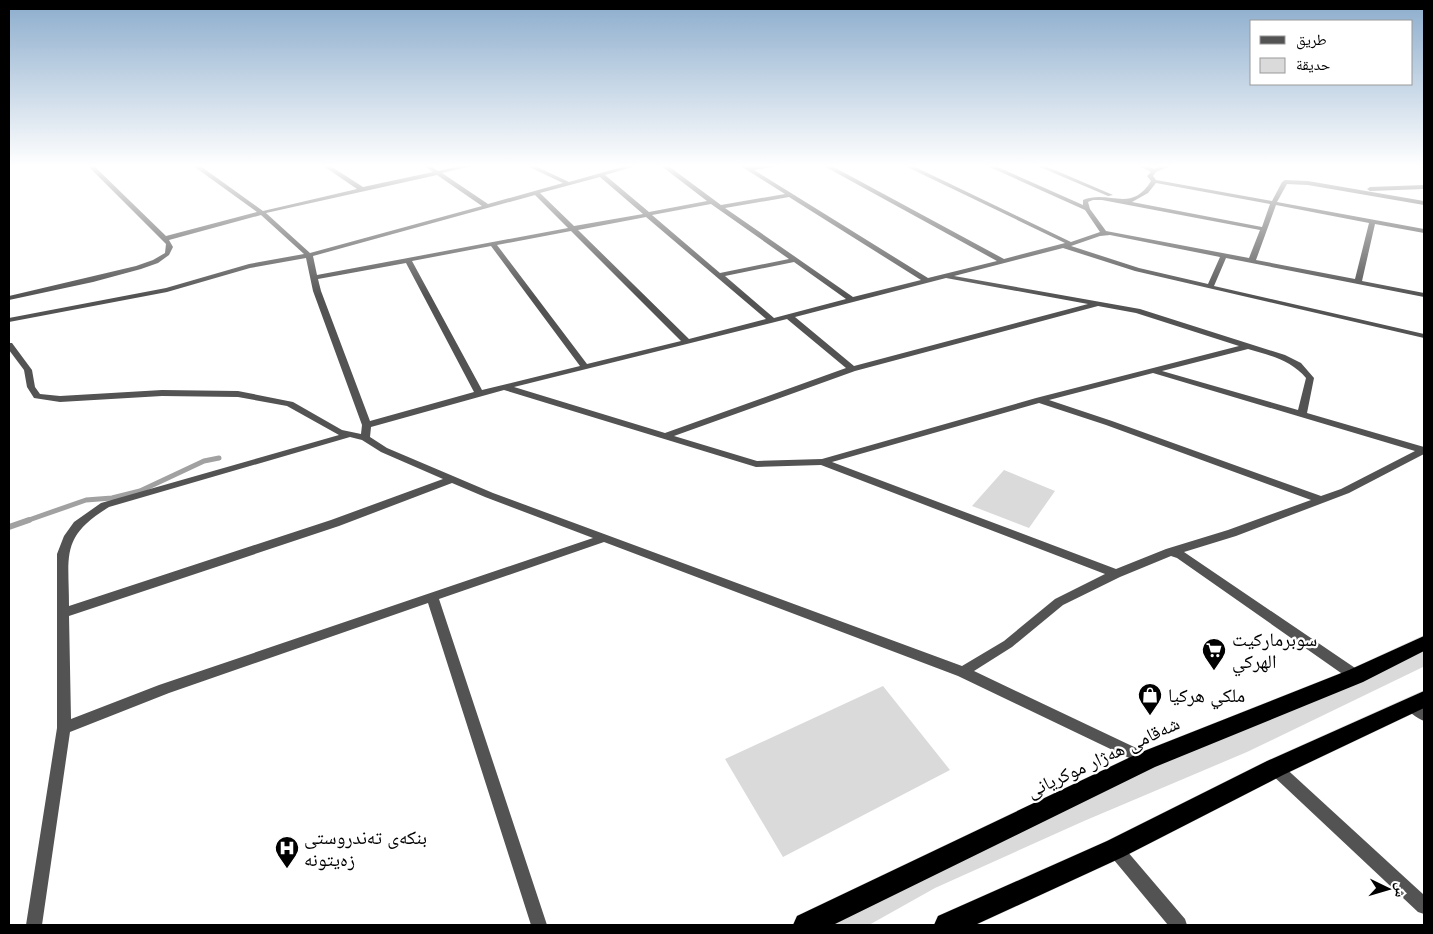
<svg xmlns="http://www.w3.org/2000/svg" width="1433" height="934" font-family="Arial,'Noto Naskh Arabic',sans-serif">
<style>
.green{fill:#dadada}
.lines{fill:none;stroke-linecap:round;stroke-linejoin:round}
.stream-far1{stroke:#a1a1a1;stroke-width:5}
.stream{stroke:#a1a1a1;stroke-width:6}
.highway-casing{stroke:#dbdbdb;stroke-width:1}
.street{fill:#535353;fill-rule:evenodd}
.highway{fill:#000;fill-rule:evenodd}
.labels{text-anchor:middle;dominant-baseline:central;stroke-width:4.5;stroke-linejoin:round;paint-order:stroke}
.near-poi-label{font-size:19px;fill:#000;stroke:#fff;text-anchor:start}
.near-street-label{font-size:19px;fill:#000;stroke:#fff}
</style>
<rect width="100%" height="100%" fill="#fff"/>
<!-- green -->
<path class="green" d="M1004 470 1055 491 1029 528 972 506Z
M1424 650 1423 667 1247 752 1084 821 935 888 869 925H836L834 920 1071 803Z
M883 686 950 770 783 857 725 759Z"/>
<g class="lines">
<!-- stream-far1 -->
<path class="stream-far1" d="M26 521 86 500 112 498 140 491 204 461 219 458"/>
<!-- stream -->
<path class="stream" d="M9 527 29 520"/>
<!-- highway casing -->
<g class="highway-casing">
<path id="highway" d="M1424 636V651L1363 682 1155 767 833 925H793L797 916 1139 753 1349 670Z
M1424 691V708L1283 775 1123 857 975 925H934L938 916 1107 841 1267 761Z"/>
</g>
<!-- street -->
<path class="street" d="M87 165H93L166 236 257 212 192 165H199L263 211 357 189 322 165H329L363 187 433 172 423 165H430L438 171 464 165H476L442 173 488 204 563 183 525 165H533L569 182 629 165H639L605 175 649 212 707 201 660 165H667L721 205 785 194 739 165H746L749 167 784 165 754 170 928 278 997 261 822 165H830L1004 259 1065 243 903 165H911L1071 242 1100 232 1085 210 985 165H993L1083 205V200C1109 189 1131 214 1151 181L1147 176 1151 172 1137 165H1145L1154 169 1164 165H1173L1156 172 1153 176 1156 180 1272 201 1282 182 1285 180 1308 181 1424 201V205L1308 185 1287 184 1277 202 1424 229V233L1375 224 1362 281 1424 293V297L1226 258 1214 286 1424 334V338L1135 271 1063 248 954 276 1140 309 1285 355 1301 363 1314 378 1307 413 1424 447V454L1349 493 1236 536 1184 552 1361 672 1363 676 1361 680 1356 681 1351 680 1177 558 1171 556 1120 577 1063 605 1012 647 974 671 1151 755 1153 760 1151 765 1146 766 958 676 604 542 439 599 547 925H531L428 603 169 693 70 732 42 925H26L57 728V554L64 536 74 522 101 503 339 435 287 406 238 397 162 396 60 402 34 398 27 387 24 370 9 350V343H12L32 370 35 387 40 394 60 396 162 390 238 391 293 402 342 430 361 434 362 425 313 291 306 258 250 268 167 292 9 322V318L166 288 249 264 304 254 261 215 169 240 173 247 169 255 158 263 141 269 93 282 9 300V296L136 266 153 260 165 253 166 244ZM437 175 482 206 310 253 266 213ZM600 177 643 214 574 226 540 193ZM1156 183 1270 204 1262 227 1132 202 1148 193ZM535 195 568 228 317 275 313 256ZM789 197 921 280 853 297 725 208ZM1093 200H1102L1260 230 1249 258 1106 231 1090 209 1088 202ZM711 204 789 259 720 273 652 215ZM1276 205 1369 223 1355 279 1256 260ZM646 217 766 319 689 339 578 230ZM571 231 681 341 587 364 497 245ZM1110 235 1220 257 1208 284 1139 268 1071 246 1100 236ZM491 246 580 366 482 390 412 261ZM794 262 846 299 774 318 725 276ZM406 263 474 392 370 421 321 291 318 279ZM946 278 1088 304 854 366 795 317ZM1098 306 1136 313 1239 346 1036 398 822 459 757 461 674 436 855 371ZM787 319 846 368 665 433 514 387ZM1248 349C1269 355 1291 360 1306 378L1298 410 1162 371ZM1153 373 1415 451 1341 489 1321 496 1112 421 1049 400ZM504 390 756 467 821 465 1105 574 1055 599 1004 641 962 666 493 493 387 448 370 437 371 427ZM1039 403 1106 425 1311 500 1228 530 1166 549 1116 569 832 462ZM350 437 362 440 381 452 443 479 331 520 69 606C69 555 60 537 109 507ZM452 483 485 497 593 538 159 685 71 719 69 616 339 526Z
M1035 165H1043L1113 195 1108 196Z
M1424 185V189L1370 191 1367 189 1370 187Z
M1411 699 1424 707V721C1417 718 1408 712 1404 705L1406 701Z
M1275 761 1280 763 1424 895V914L1418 912 1270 773 1268 768 1270 763Z
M1115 841 1121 844 1185 919 1187 925H1168L1109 854 1107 849 1109 844Z"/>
<!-- highway -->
<use href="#highway" class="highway"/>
</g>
<!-- sky -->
<linearGradient id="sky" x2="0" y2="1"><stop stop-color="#8baccc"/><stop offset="0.56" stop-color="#fff"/><stop offset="1" stop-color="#fff" stop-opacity="0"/></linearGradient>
<rect width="1433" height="296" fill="url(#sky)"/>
<!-- icons -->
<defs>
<g id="supermarket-pin" transform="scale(1.25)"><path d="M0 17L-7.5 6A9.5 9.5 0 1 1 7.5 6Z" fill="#000" stroke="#fff"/><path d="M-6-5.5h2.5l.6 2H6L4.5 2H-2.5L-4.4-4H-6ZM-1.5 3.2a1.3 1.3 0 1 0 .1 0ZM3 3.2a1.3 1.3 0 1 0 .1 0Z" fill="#fff"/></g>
<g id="shop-pin" transform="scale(1.25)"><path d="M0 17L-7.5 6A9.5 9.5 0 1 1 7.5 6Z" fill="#000" stroke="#fff"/><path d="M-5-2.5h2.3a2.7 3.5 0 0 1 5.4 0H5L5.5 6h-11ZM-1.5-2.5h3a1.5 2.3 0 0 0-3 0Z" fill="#fff"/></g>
<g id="hospital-pin" transform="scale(1.25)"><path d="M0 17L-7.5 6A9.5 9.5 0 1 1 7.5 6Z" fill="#000" stroke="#fff"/><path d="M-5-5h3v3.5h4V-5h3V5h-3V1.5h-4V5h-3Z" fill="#fff"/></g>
</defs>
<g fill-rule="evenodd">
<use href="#supermarket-pin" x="1214" y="650"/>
<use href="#shop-pin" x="1150" y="695"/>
<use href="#hospital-pin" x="287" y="848"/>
</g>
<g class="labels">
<!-- near-poi labels -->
<g class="near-poi-label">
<text x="1232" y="639">سوبرماركيت<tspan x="1232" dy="22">الهركي</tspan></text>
<text x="1168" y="695">ملكي هركيا</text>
<text x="304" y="837">بنکەی تەندروستی<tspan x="304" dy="22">زەیتونە</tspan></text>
</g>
<!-- near-street labels -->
<g class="near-street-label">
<text transform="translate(1103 757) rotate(-25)">شەقامی ھەژار موکریانی</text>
</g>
</g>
<!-- border -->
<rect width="1433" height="934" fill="none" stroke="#000000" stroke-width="20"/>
<!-- legend -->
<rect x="1250" y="20" width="162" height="65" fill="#ffffff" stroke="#999999"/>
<rect x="1260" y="36" width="25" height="8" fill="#535353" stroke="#999999"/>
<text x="1296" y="45" font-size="15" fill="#000000">طريق</text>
<rect x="1260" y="58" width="25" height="15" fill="#dadada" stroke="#999999"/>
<text x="1296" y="70" font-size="15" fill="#000000">حديقة</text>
<!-- north arrow -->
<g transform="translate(1388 889) rotate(95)" stroke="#ffffff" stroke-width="4" paint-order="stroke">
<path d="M0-4L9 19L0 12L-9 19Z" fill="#000000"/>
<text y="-8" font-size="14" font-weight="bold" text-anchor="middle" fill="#000000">ش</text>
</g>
</svg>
